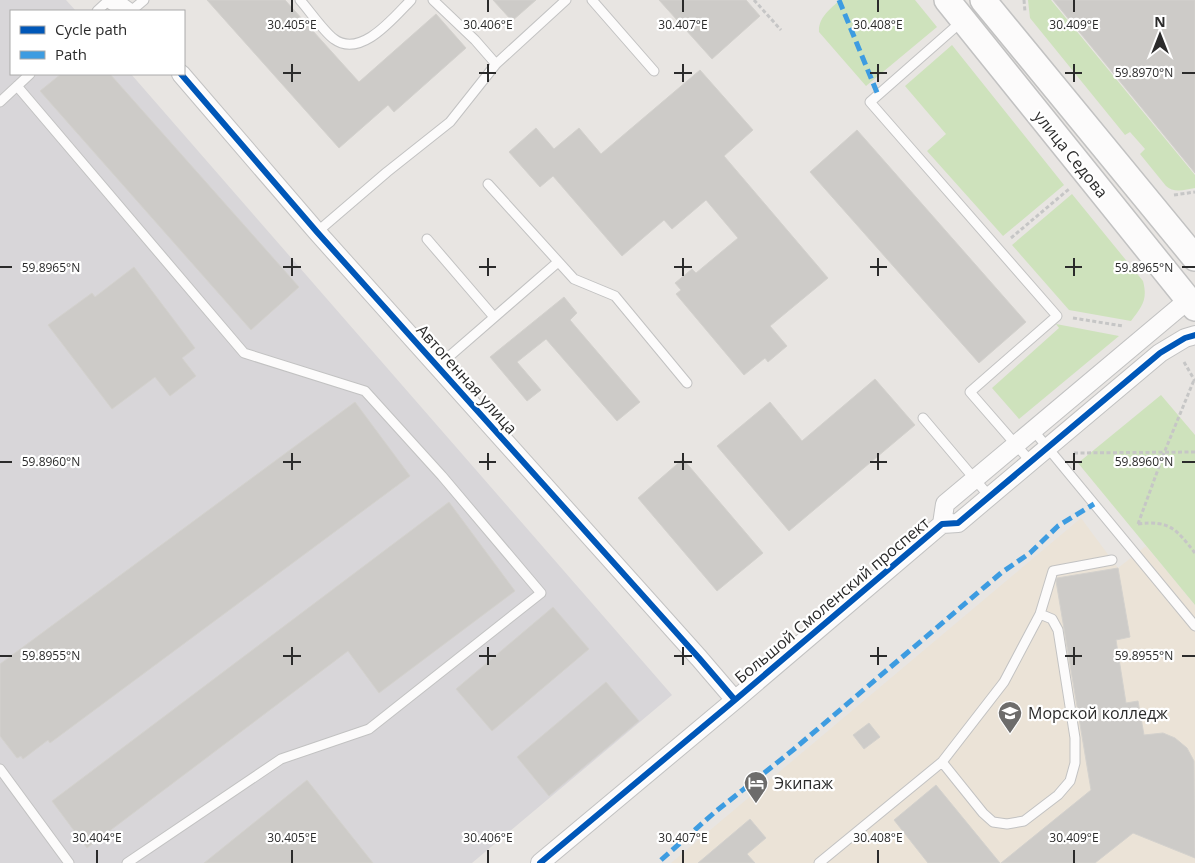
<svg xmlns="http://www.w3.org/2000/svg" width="1195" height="863" font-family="'Open Sans',sans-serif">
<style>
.industrial{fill:#d8d6d9}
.education{fill:#ebe3d7}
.green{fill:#cee2bc}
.building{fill:#cdcbc8;stroke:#d3d1cd}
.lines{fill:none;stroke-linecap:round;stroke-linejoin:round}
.service-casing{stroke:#c2c2c2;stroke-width:11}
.minor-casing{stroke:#c2c2c2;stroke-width:20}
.secondary-casing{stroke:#c2c2c2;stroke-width:28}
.path{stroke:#c6c6c6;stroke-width:3;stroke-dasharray:4 2.5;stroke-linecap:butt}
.service{stroke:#fcfbfb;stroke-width:9}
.minor{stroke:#fcfbfb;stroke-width:18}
.secondary{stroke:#fcfbfb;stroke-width:25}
.quiet{stroke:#3d9ce1;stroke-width:5;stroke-dasharray:10 5;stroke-linecap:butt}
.cycleway-casing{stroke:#fff;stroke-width:9}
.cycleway{stroke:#0057b8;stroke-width:6}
.ticks{fill:none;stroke:#2b2b2b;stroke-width:2}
.labels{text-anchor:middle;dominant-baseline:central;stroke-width:4.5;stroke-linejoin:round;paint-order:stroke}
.street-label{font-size:16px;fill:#2b2b2b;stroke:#fff}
.poi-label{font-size:16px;fill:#2b2b2b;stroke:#fff;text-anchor:start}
.ticks-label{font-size:12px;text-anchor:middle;fill:#2b2b2b;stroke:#fff;stroke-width:4.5;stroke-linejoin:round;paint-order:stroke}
</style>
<rect width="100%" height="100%" fill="#e8e5e2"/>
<!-- industrial -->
<path class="industrial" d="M0 0H66L76 11H11V74H131L672 695 472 863H0Z"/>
<!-- education -->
<path class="education" d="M1081 518 1118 568 1146 546 1195 605V863H671Z"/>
<!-- green -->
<path class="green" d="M840 0H915L937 27 866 86 819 32C818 18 830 9 840 0Z
M1028 0H1051L1195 175V188C1185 190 1173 193 1166 186L1140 154 1145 149 1130 132 1125 135 1030 18Z
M952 45 1064 185 1003 236 927 151 946 134 905 86Z
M1072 194 1143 281C1148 300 1142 306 1131 321L1069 310 1012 245Z
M1056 324 1119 336 1019 419 992 388 1059 328Z
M1161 395 1195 435V605L1078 463Z"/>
<!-- building -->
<path class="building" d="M207 0H285L359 82 436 14 466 48 394 112 388 105 339 148Z
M493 0H536L512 21Z
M659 0H746L760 16 712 59Z
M1053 0H1195V173L1150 118Z
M700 70 753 130 724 156 828 278 770 326 787 346 768 362 765 358 744 375 676 294 681 290 675 283 692 269 696 273 738 238 706 200 672 229 664 220 622 256 553 176 540 187 509 152 536 128 554 149 579 128 601 154Z
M61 74H110L299 287 251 330 40 91Z
M857 130 1026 322 979 363 810 172Z
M134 267 195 348 182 358 196 376 170 396 155 377 112 409 48 325 92 293 95 297Z
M564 297 577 313 570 320 640 402 617 421 546 339 517 362 541 390 527 401 490 357Z
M875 379 915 425 789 531 717 446 770 402 802 441Z
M355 402 410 476 50 743 48 740 23 759 21 756 17 758 0 736V664Z
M683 459 763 553 717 591 638 498Z
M449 502 515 591 379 693 348 651 87 848 52 801Z
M1118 568 1130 637 1116 640 1126 703 1138 701 1144 735 1163 733 1175 738 1187 748 1194 761 1195 858 1133 833 1095 863H1001L1091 790 1056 581 1057 578Z
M553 607 589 649 492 731 456 689Z
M606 682 639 721 549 796 517 757Z
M869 723 880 737 864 749 853 735Z
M307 780 373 863H204Z
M936 785 1000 863H928L894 820Z
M750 819 766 838 747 854 755 863H698Z"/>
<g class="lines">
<!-- service casing -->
<g class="service-casing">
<path id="service" d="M300 0C309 10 324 32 334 39 361 59 394 17 411 0
M433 0 475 40 496 64
M592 0 654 71
M97 11 109 0
M131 11 144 0
M961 22 870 102 1057 316 970 392 1031 462
M17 86 244 353 365 391 442 476 541 593 369 729 281 759 127 863
M0 102 30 74
M488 184 574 279 615 296 687 383
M317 232 387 172 450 122 496 64 566 0
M427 239 494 317
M437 367 558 262
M923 418 989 496
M1033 430 1195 626
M942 762 983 813 993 822 1007 824 1024 821 1058 795 1070 781 1075 763V738L1058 630 1052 619 1040 614
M0 769 69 863
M819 863 942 762 1004 682 1040 614 1053 571 1112 560"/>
</g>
<!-- minor casing -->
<g class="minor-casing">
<path id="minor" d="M112 0 127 11
M181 74 317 232 699 658 735 700
M942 524 945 504 1188 300
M540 863 735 700 942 524 958 523 1160 353 1185 338 1195 335"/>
</g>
<!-- secondary casing -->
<g class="secondary-casing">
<path id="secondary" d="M947 0 1195 308
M983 0 1195 258"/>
</g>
<!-- path -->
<path class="path" d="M754 0 781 30
M1024 0 1025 12
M1174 195 1195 192
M1011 238 1069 189
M1073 318 1123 326
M1184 362 1195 381
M1074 453 1195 452
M1138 524 1164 453 1194 380
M1138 524C1170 520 1176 529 1195 553"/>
<!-- service -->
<use href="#service" class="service"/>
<!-- minor -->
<use href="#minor" class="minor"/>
<!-- secondary -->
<use href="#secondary" class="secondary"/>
<!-- quiet -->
<path class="quiet" d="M839 0 878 95
M661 860 715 812 793 750 1001 573 1030 553 1058 526 1094 504"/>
<!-- cycleway casing -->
<g class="cycleway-casing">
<path id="cycleway" d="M181 74 317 232 699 658 735 700
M540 863 735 700 942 524 958 523 1160 353 1185 338 1195 335"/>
</g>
<!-- cycleway -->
<use href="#cycleway" class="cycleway"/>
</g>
<!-- ticks -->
<path class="ticks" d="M292 0V12M488 0V12M683 0V12M878 0V12M1074 0V12M292 64V82M488 64V82M683 64V82M878 64V82M1074 64V82M283 73H301M479 73H496M674 73H692M870 73H887M1065 73H1082M1182 73H1195M292 258V276M488 258V276M683 258V276M878 258V276M1074 258V276M0 267H12M283 267H301M479 267H496M674 267H692M870 267H887M1065 267H1082M1182 267H1195M292 453V470M488 453V470M683 453V470M878 453V470M1074 453V470M0 462H12M283 462H301M479 462H496M674 462H692M870 462H887M1065 462H1082M1182 462H1195M292 647V665M488 647V665M683 647V665M878 647V665M1074 647V665M0 656H12M283 656H301M479 656H496M674 656H692M870 656H887M1065 656H1082M1182 656H1195M97 850V863M292 850V863M488 850V863M683 850V863M878 850V863M1074 850V863"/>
<!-- icons -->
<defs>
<g id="university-pin" transform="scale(1.25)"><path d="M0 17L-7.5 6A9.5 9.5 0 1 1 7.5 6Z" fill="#6d6c6b" stroke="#fff"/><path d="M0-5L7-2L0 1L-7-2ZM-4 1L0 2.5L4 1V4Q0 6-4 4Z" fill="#fff"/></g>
<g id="hotel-pin" transform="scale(1.25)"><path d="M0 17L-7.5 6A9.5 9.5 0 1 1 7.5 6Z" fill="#6d6c6b" stroke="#fff"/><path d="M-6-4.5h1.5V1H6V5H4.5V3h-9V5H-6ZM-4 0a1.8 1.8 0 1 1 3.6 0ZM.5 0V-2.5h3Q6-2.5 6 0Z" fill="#fff"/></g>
</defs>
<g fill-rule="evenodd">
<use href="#university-pin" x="1010" y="713"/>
<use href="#hotel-pin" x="756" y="783"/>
</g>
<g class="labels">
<!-- street labels -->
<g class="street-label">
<text transform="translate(1071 154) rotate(51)">улица Седова</text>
<text transform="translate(467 379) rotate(48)">Автогенная улица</text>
<text transform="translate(832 600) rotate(-40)">Большой Смоленский проспект</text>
</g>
<!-- poi labels -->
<g class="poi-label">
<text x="1028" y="713">Морской колледж</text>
<text x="774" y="783">Экипаж</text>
</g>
</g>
<g class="ticks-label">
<text x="292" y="29">30.405°E</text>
<text x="488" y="29">30.406°E</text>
<text x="683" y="29">30.407°E</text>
<text x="878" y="29">30.408°E</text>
<text x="1074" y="29">30.409°E</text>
<text x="1144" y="77">59.8970°N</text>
<text x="51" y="272">59.8965°N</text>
<text x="1144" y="272">59.8965°N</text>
<text x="51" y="466">59.8960°N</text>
<text x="1144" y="466">59.8960°N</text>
<text x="51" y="660">59.8955°N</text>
<text x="1144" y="660">59.8955°N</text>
<text x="97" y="842">30.404°E</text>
<text x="292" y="842">30.405°E</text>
<text x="488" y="842">30.406°E</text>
<text x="683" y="842">30.407°E</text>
<text x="878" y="842">30.408°E</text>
<text x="1074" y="842">30.409°E</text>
</g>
<!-- legend -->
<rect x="10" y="10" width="175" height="65" fill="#ffffff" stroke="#aaaaaa"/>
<rect x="20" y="26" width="25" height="8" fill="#0057b8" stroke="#aaaaaa"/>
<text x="55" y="35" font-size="15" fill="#2b2b2b">Cycle path</text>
<rect x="20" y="51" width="25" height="8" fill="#3d9ce1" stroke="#aaaaaa"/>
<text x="55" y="60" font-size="15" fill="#2b2b2b">Path</text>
<!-- north arrow -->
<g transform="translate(1160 35)" stroke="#ffffff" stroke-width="4" paint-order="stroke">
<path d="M0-4L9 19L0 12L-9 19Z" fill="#2b2b2b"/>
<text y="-8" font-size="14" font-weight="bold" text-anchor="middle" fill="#2b2b2b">N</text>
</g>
</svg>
